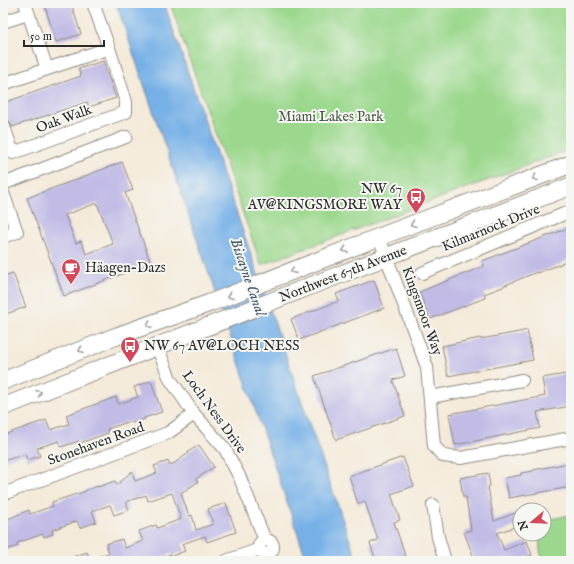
<svg xmlns="http://www.w3.org/2000/svg" width="574" height="564" font-family="'IM FELL English',serif">
<style>
.green{fill:#9bd88d;stroke:#63825c}
.water{fill:#76b0e7;stroke:#506e89}
.building{fill:#c1bbe6;fill-rule:evenodd}
.lines{fill:none;stroke-linecap:round;stroke-linejoin:round}
.minor-casing{stroke:#908a82;stroke-width:14}
.secondary-casing{stroke:#908a82;stroke-width:19}
.minor{stroke:#fff;stroke-width:12}
.secondary{stroke:#fff;stroke-width:17}
.oneway{stroke:#a0a0a0}
.labels{text-anchor:middle;dominant-baseline:central;stroke-width:4;stroke-linejoin:round;paint-order:stroke}
.park-label{font-size:14px;fill:#475644;stroke:#f6f6f2}
.street-label{font-size:14px;fill:#2b2b2b;stroke:#f6f6f2}
.poi-label{font-size:14px;fill:#2b2b2b;stroke:#f6f6f2;text-anchor:start}
.water-label{font-size:15px;font-style:italic;fill:#455a6d;stroke:#f6f6f2}
</style>
<rect width="100%" height="100%" fill="#f6f6f2"/>
<filter id="ink" filterUnits="userSpaceOnUse"><feTurbulence type="fractalNoise" baseFrequency=".025" numOctaves="2"/><feDisplacementMap in="SourceGraphic" scale="8" xChannelSelector="R" yChannelSelector="G"/><feConvolveMatrix kernelMatrix="1 2 1 2 8 2 1 2 1" color-interpolation-filters="sRGB"/></filter>
<filter id="wash" filterUnits="userSpaceOnUse"><feTurbulence type="fractalNoise" baseFrequency=".012" numOctaves="4" result="noise"/><feDisplacementMap in="SourceGraphic" scale="16" xChannelSelector="R" yChannelSelector="G"/><feGaussianBlur stdDeviation="0.9" result="paint"/><feColorMatrix in="noise" values="0 0 0 0 0 0 0 0 0 0 0 0 0 0 0 0 0 1.4 0 .05"/><feComposite in="paint" operator="in"/></filter>
<g filter="url(#wash)">
<rect width="100%" height="100%" fill="#f4ead9"/>
<!-- green -->
<path class="green" d="M170 3H571V149L261 265Z
M571 515V561H543L540 550 539 534H544V522L551 519Z"/>
<!-- water -->
<path class="water" d="M116 3H164L357 561H307Z"/>
<g id="blocks">
<!-- building -->
<path class="building" d="M44 3H71L81 34 56 42Z
M103 61 116 98 89 107 87 102 12 127 8 119 5 117 3 112V103L81 76 78 69Z
M122 162 133 190 125 193 151 263 64 296 27 198ZM97 203 113 244 86 254 81 241 76 243 65 215Z
M571 227V259L561 263V264L537 273V272L503 286V287L484 294 485 298 430 319 419 292 484 266 482 261Z
M13 273 26 307 3 315V276Z
M374 280 384 308 299 340 291 319 339 301 336 294Z
M527 330 533 360 448 376 442 346 480 338 481 339 519 332Z
M396 348 405 376 393 380V381L405 416 336 440 314 376Z
M571 373V406L537 412 540 428 455 445 449 414 545 396 542 378Z
M151 381 162 412 144 418 145 419 132 423 131 421 107 429 108 433 80 443 79 441 61 447 59 441 37 448 40 456 27 460 25 454 3 461V435L46 420 50 430 69 424 66 415 116 397 118 404 138 397 134 387Z
M199 445 214 467 196 479 198 482 181 493 189 516 192 515 196 530 213 524 208 509 226 503 236 532 207 542 205 536 182 544 185 551 172 556 171 554 153 561H65L64 560 87 552 90 559 109 553 106 544 122 539 125 548 143 541 139 531 156 525 157 528 181 519 172 493 148 501 146 495 126 502 129 510 114 515 110 505 92 511 96 522 80 528 77 521 52 530 53 534 44 537 43 534 17 543 18 546 3 551V521L29 510 30 514 53 506 52 502 86 491V490L98 486V487L115 481 117 485 132 471 135 481 157 473 154 466 168 461 170 466 189 453 188 452Z
M403 457 414 486 391 494 400 520 394 522 407 561H376L370 543 378 540 365 502 358 504 349 476Z
M569 463 571 473V487L509 498 505 478 521 475V473L533 471V470Z
M488 473 490 486 488 487 494 521 518 512 520 519V525L497 533 504 550 527 541 532 555 516 561H475L464 532 471 530 466 497H463L460 478Z"/>
</g>
</g>
<g filter="url(#ink)">
<use href="#blocks" fill-opacity="0" stroke="#908a82" stroke-width="1"/>
<g class="lines">
<!-- minor casing -->
<g class="minor-casing">
<path id="minor" d="M25 3 47 69
M3 22 28 14
M3 84 109 48
M3 124 13 153 126 112V102L109 48 93 3
M3 184 126 137
M3 193 17 232 3 237
M379 237 427 367 434 446 443 456 461 458 571 438
M422 273 571 211
M157 346 170 379 194 414 225 449 240 478 265 540
M430 397 522 380
M3 494 168 433 194 414
M433 505 438 537 445 561
M259 547a7 7 0 1 1 14 0a7 7 0 1 1-14 0Z
M226 561 260 549"/>
</g>
<!-- secondary casing -->
<g class="secondary-casing">
<path id="secondary" d="M3 381 117 336 210 303 379 237 571 164
M3 407 318 283 571 186"/>
</g>
<!-- minor -->
<use href="#minor" class="minor"/>
<!-- secondary -->
<use href="#secondary" class="secondary"/>
</g>
<!-- one-way arrows -->
<defs><path id="oneway-chevron" d="M-2-3.5L2.5 0L-2 3.5" fill="none" stroke-width="1.6" stroke-linecap="round" stroke-linejoin="round"/></defs>
<g class="oneway">
<use href="#oneway-chevron" transform="translate(535 178) rotate(159)"/>
<use href="#oneway-chevron" transform="translate(413 224) rotate(159)"/>
<use href="#oneway-chevron" transform="translate(345 250) rotate(158)"/>
<use href="#oneway-chevron" transform="translate(293 271) rotate(158)"/>
<use href="#oneway-chevron" transform="translate(230 296) rotate(159)"/>
<use href="#oneway-chevron" transform="translate(149 325) rotate(161)"/>
<use href="#oneway-chevron" transform="translate(81 350) rotate(158)"/>
<use href="#oneway-chevron" transform="translate(39 393) rotate(-21)"/>
</g>
</g>
<!-- icons -->
<defs>
<g id="bus-pin" transform="scale(1)"><path d="M0 17L-7.5 6A9.5 9.5 0 1 1 7.5 6Z" fill="#d1495b" stroke="#f6f6f2"/><path d="M-5-6H5V4H4V6H2V4H-2V6H-4V4H-5ZM-3.5-4V0h7V-4ZM-3.5 1.2v1.5H-2V1.2ZM2 1.2v1.5H3.5V1.2Z" fill="#fff"/></g>
<g id="cafe-pin" transform="scale(1)"><path d="M0 17L-7.5 6A9.5 9.5 0 1 1 7.5 6Z" fill="#d1495b" stroke="#f6f6f2"/><path d="M-5.5-4.5H6V0H3Q3 3.5 0 3.5H-2.5Q-5.5 3.5-5.5 0ZM3-3.2v2h1.7v-2ZM-6 4.5H4V6H-6Z" fill="#fff"/></g>
</defs>
<g fill-rule="evenodd">
<use href="#bus-pin" x="416" y="197"/>
<use href="#cafe-pin" x="71" y="268"/>
<use href="#bus-pin" x="130" y="346"/>
</g>
<g class="labels">
<!-- park labels -->
<g class="park-label">
<text x="331" y="117">Miami Lakes Park</text>
</g>
<!-- street labels -->
<g class="street-label">
<text transform="translate(64 119) rotate(-20)">Oak Walk</text>
<text transform="translate(491 228) rotate(-22)">Kilmarnock Drive</text>
<text transform="translate(343 274) rotate(-21)">Northwest 67th Avenue</text>
<text transform="translate(422 311) rotate(70)">Kingsmoor Way</text>
<text transform="translate(214 412) rotate(54)">Loch Ness Drive</text>
<text transform="translate(96 444) rotate(-20)">Stonehaven Road</text>
</g>
<!-- poi labels -->
<g class="poi-label">
<text x="402" y="189" text-anchor="end">NW 67<tspan x="402" dy="16">AV@KINGSMORE WAY</tspan></text>
<text x="85" y="268">Häagen-Dazs</text>
<text x="144" y="346">NW 67 AV@LOCH NESS</text>
</g>
<!-- water labels -->
<g class="water-label">
<text transform="translate(248 277) rotate(71)">Biscayne Canal</text>
</g>
</g>
<!-- margin -->
<rect width="574" height="564" fill="none" stroke="#f6f6f2" stroke-width="16"/>
<!-- north arrow -->
<g transform="translate(532 522) rotate(251)"><circle r="19" fill="#f6f6f2" stroke="#a5a5a2"/>
<path d="M0-3L7 15L0 10L-7 15Z" fill="#d1495b"/>
<text y="-6" font-size="11" font-weight="bold" text-anchor="middle" fill="#2b2b2b">N</text>
</g>
<!-- scale -->
<path d="M24 40v6h80v-6" fill="none" stroke="#2b2b2b" stroke-width="2"/>
<text x="30" y="40" font-size="12" fill="#2b2b2b" stroke="#f6f6f2" stroke-width="3" paint-order="stroke">50 m</text>
</svg>
